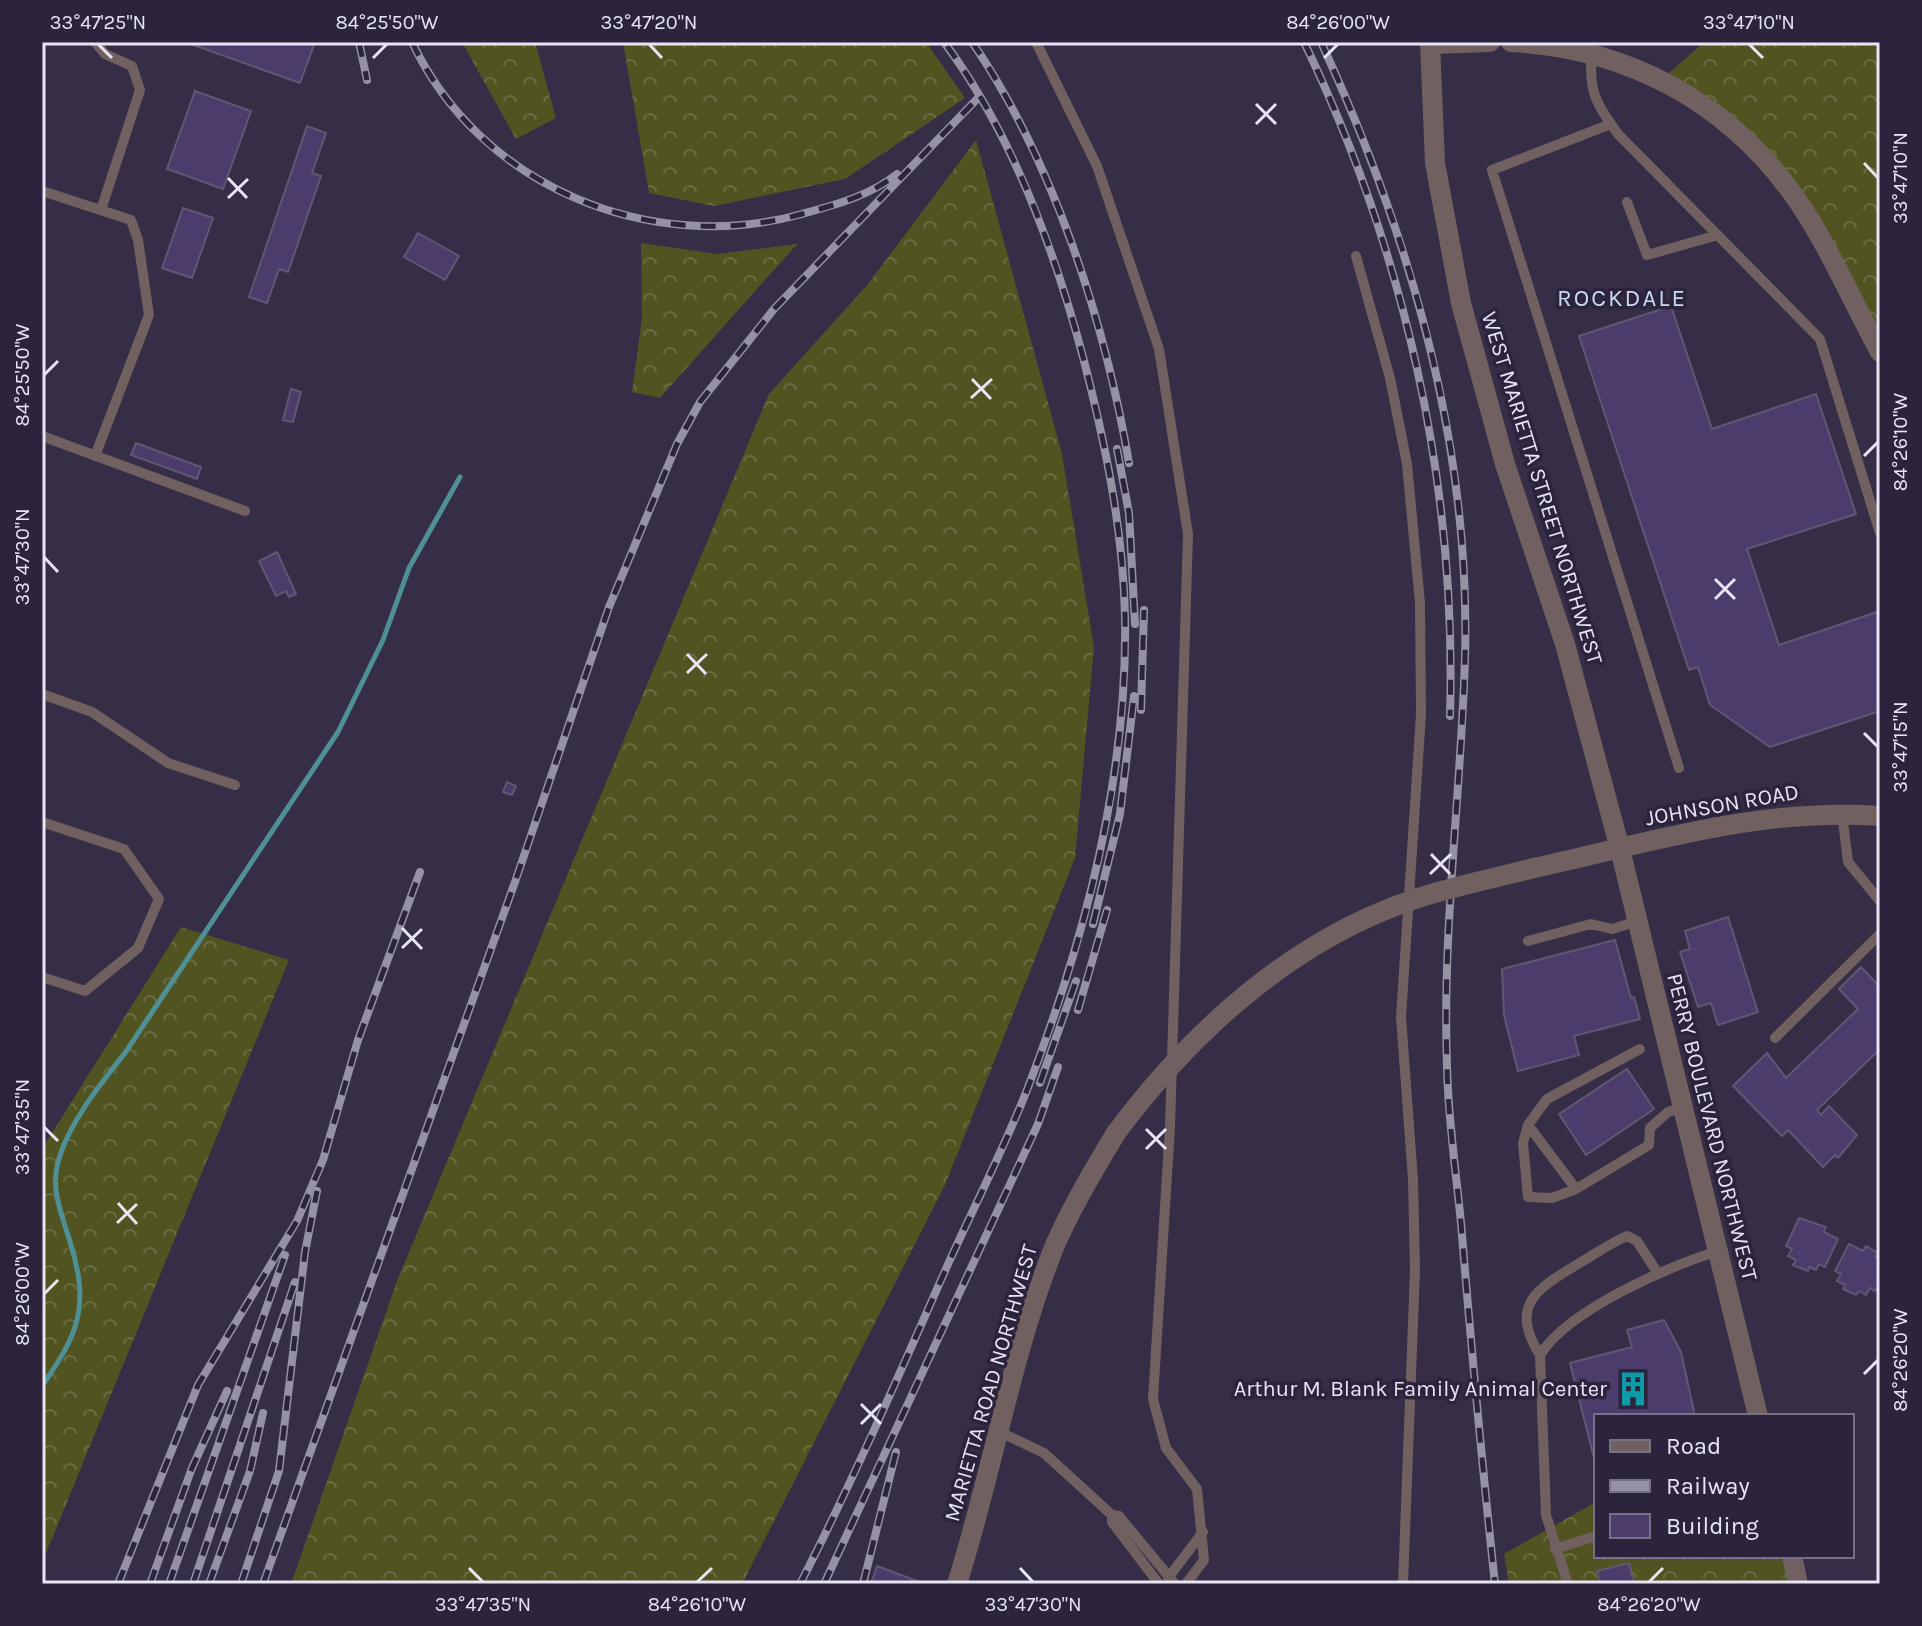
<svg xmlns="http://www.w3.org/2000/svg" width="1922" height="1626" font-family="Karla,sans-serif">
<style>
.forest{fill:url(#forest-crowns)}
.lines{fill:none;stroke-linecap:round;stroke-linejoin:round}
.stream{stroke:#4f8f96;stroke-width:5}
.building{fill:#4c3c6b;stroke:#605873;stroke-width:2}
.service{stroke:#706160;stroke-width:10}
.minor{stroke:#706160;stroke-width:20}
.tertiary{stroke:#706160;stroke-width:20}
.rail-casing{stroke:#9691a4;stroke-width:8}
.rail{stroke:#2c243c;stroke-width:5;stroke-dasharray:15;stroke-linecap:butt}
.tertiary-bridge{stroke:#706160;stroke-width:20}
.ticks{fill:none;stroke:#e8e4f4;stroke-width:3}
.labels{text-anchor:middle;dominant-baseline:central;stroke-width:7;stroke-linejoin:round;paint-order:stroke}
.street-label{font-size:22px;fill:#e8e4f4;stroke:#2c243c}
.poi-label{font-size:22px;fill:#e8e4f4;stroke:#2c243c;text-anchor:end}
.neighbourhood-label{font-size:24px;letter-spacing:2px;fill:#cad9f4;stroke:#2c243c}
.neatline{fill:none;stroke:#e8e4f4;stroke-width:3}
.ticks-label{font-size:20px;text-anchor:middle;fill:#e8e4f4}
</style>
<defs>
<pattern id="forest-crowns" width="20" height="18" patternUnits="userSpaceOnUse" patternTransform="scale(2)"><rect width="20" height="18" fill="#515421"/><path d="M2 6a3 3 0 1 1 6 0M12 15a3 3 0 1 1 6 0" fill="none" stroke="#6a6c42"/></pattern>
</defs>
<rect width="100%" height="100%" fill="#362e46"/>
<!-- forest -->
<path class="forest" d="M462 42H535L556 118 516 139Z
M623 42H926L965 98 845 179 714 206 649 193Z
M1704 42H1880V349L1825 228 1667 75Z
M976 140 1062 454 1094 647 1075 858 945 1185 742 1584H291L397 1281 769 394 868 284Z
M641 243 717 254 797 244 660 398 632 392 642 318Z
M181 927 289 960 42 1563V1149Z
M1596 1502V1556H1792L1799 1584H1509L1504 1554Z"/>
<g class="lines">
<!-- stream -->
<path class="stream" d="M42 1386C78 1334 90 1308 71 1245 63 1217 50 1191 58 1162 68 1124 101 1083 125 1053L338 732 383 640 409 568 460 477"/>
</g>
<!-- building -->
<path class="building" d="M185 42H315L300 83Z
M195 91 251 111 223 189 167 169Z
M307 126 326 133 312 173 321 176 288 272 279 269 267 303 249 297Z
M183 208 213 218 192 278 162 268Z
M418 233 459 256 445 280 404 257Z
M1671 306 1712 429 1816 394 1856 514 1747 549 1779 645 1880 611V711L1770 747 1710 705 1698 667 1689 670 1579 336Z
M291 389 301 392 293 422 283 420Z
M136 443 201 467 197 479 131 455Z
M277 552 296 594 289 597 286 591 276 596 259 561Z
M507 782 516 786 512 795 503 792Z
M1728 917 1758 1012 1718 1025 1711 1003 1698 1007 1680 952 1690 949 1685 931Z
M1615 940 1631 998 1634 997 1640 1019 1574 1036 1579 1055 1518 1071 1504 1015 1502 969Z
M1861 967 1880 987V1049L1817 1110 1821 1115 1829 1106 1857 1135 1838 1158 1835 1155 1823 1167 1788 1130 1782 1136 1733 1086 1767 1053 1786 1078 1858 1009 1839 989Z
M1627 1069 1654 1109 1586 1155 1559 1114Z
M1799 1218 1826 1227 1824 1232 1838 1239 1825 1267 1819 1264 1816 1270 1809 1267 1808 1271 1793 1265 1796 1260 1788 1256 1792 1249 1786 1246Z
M1849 1244 1863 1251 1866 1246 1878 1253 1875 1257 1880 1259V1282L1875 1291 1870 1288 1866 1295 1859 1291 1856 1295 1843 1289 1845 1285 1837 1281 1841 1274 1835 1271Z
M1664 1320 1681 1352 1695 1416H1596V1466L1570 1363 1632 1347 1627 1330Z
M1629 1563 1634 1584H1600L1597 1571Z
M877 1566 920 1582 919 1584H871Z"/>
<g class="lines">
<!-- service -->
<path class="service" d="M95 42 105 54 132 66 140 90 101 210
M1036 42 1097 166 1159 349 1188 534 1170 1127 1153 1399 1166 1448 1197 1489 1204 1560 1186 1584
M1592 52C1588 92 1596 103 1618 134L1820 339 1880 533
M1611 124 1492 170 1679 768
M42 191 131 220 138 240 149 315 95 456
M1627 202 1647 255 1718 235
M1356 256 1390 378 1407 464 1420 603 1421 714 1401 1017 1413 1180 1415 1270 1403 1584
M42 436 245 511
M42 694 92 712 168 763 235 785
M1842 813 1848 862 1880 901
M42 822 124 849 159 899 138 948 85 991 42 977
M1528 941 1591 924 1612 929 1638 921
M1775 1038 1880 934
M1640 1049 1547 1099 1528 1125 1576 1189 1649 1145 1650 1128 1668 1112 1683 1107
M1528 1125 1523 1143 1528 1197 1552 1198 1576 1189
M1540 1355C1508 1305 1538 1288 1578 1264 1594 1255 1610 1243 1627 1236L1637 1241 1657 1272
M1000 1432 1044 1453 1112 1515 1119 1516 1175 1584
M1112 1515V1522L1159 1584
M1555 1549 1596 1536
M1168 1578 1203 1532
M1568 1584 1546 1515 1540 1355C1568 1310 1667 1267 1718 1251"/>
<!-- minor -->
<path class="minor" d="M1511 42C1627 48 1727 101 1795 197 1828 244 1852 301 1880 352
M1430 44 1490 42"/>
<!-- tertiary -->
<path class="tertiary" d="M1430 42 1435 163 1461 303 1505 464 1565 644 1620 849 1758 1416
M1534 868C1648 843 1762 807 1880 816
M1792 1556 1798 1584
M957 1584C992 1474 1012 1351 1055 1245 1072 1206 1094 1169 1116 1133"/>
<!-- rail casing -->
<g class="rail-casing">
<path id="rail" d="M359 42 367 80
M412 42C480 187 650 256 802 214 834 205 870 196 897 174
M972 42C1053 160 1105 322 1129 463
M1304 42C1405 252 1457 484 1450 716
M1321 42C1410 235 1471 443 1465 658 1461 794 1442 930 1447 1066 1448 1119 1456 1171 1461 1223 1471 1344 1482 1464 1495 1584
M1117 449 1129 513 1135 624
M1141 710 1144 610
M1093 924 1120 814 1134 696
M1078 1010 1107 910
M1040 1083 1076 981
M118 1584 198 1385 297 1221 323 1160 358 1040 420 872
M150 1584 192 1468 227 1391
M169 1584 285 1255
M193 1584 295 1282
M209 1584 250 1471 263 1413
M241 1584 279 1471 305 1252 317 1191
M263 1584 515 882 609 607 677 444 700 402 774 309 977 99
M800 1584C854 1479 901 1370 949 1262 975 1205 1004 1148 1027 1090 1085 940 1128 778 1125 616 1123 528 1105 442 1083 357 1054 248 1012 133 944 42
M824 1584 1038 1124 1058 1067
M863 1584 896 1452"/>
</g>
<!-- rail -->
<use href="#rail" class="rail"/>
<!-- tertiary-bridge -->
<path class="tertiary-bridge" d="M1116 1133C1192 1031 1292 940 1415 899 1454 886 1495 878 1534 868"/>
</g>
<!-- ticks -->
<path class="ticks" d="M98 44 112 58M649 44 662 58M1749 44 1763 58M373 58 387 44M1324 58 1338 44M1256 104 1276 124M1256 124 1276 104M1864 163 1878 178M228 178 247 198M228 198 248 179M44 375 58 361M972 379 991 399M971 398 992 379M1864 456 1878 442M44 557 58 572M1715 579 1735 599M1715 599 1735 579M687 654 706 674M687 673 707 654M1864 733 1878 747M1431 854 1450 874M1430 874 1451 854M402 928 422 949M402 948 422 929M44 1127 58 1141M1146 1129 1166 1149M1146 1149 1166 1129M118 1203 137 1224M117 1223 137 1204M44 1294 58 1280M1864 1374 1878 1360M861 1404 881 1424M861 1424 881 1404M469 1568 483 1582M1020 1568 1033 1582M697 1582 712 1568M1649 1582 1663 1568"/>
<!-- icons -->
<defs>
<g id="building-bare" transform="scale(2.76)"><path d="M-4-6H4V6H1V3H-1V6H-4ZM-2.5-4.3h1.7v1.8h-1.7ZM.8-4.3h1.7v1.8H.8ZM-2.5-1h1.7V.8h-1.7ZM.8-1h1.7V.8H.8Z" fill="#0f9aa8" stroke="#2c243c" stroke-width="2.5" paint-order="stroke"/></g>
</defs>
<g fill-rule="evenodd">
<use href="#building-bare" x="1633" y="1389"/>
</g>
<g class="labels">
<!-- street labels -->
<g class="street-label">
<text transform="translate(1542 488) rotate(73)">WEST MARIETTA STREET NORTHWEST</text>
<text transform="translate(1722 805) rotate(-10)">JOHNSON ROAD</text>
<text transform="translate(1712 1127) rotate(76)">PERRY BOULEVARD NORTHWEST</text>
<text transform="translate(991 1383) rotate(-74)">MARIETTA ROAD NORTHWEST</text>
</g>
<!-- poi labels -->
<g class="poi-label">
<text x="1607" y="1389">Arthur M. Blank Family Animal Center</text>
</g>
<!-- neighbourhood labels -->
<g class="neighbourhood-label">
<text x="1622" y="298">ROCKDALE</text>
</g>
</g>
<!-- border -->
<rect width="1922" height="1626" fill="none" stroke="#2c243c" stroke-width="88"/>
<!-- legend -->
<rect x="1594" y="1414" width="260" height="144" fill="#2c243c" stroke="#777186" stroke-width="2"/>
<rect x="1610" y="1440" width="40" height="12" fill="#706160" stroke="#777186" stroke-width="2"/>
<text x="1666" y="1454" font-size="24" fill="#e8e4f4">Road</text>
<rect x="1610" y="1480" width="40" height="12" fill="#9691a4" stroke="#777186" stroke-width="2"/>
<text x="1666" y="1494" font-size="24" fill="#e8e4f4">Railway</text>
<rect x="1610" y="1514" width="40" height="24" fill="#4c3c6b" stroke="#777186" stroke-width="2"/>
<text x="1666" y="1534" font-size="24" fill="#e8e4f4">Building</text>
<rect x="44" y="44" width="1834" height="1538" class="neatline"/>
<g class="ticks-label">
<text x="98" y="29">33°47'25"N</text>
<text x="387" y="29">84°25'50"W</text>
<text x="649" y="29">33°47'20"N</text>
<text x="1338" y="29">84°26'00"W</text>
<text x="1749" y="29">33°47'10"N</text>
<text transform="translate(1900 178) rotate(-90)" y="7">33°47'10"N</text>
<text transform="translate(22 375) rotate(-90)" y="7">84°25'50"W</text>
<text transform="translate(1900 442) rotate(-90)" y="7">84°26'10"W</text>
<text transform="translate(22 557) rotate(-90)" y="7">33°47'30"N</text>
<text transform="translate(1900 747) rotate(-90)" y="7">33°47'15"N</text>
<text transform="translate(22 1127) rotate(-90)" y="7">33°47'35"N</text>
<text transform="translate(22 1294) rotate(-90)" y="7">84°26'00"W</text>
<text transform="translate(1900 1360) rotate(-90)" y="7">84°26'20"W</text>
<text x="483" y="1611">33°47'35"N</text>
<text x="697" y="1611">84°26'10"W</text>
<text x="1033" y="1611">33°47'30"N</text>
<text x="1649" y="1611">84°26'20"W</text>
</g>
</svg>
